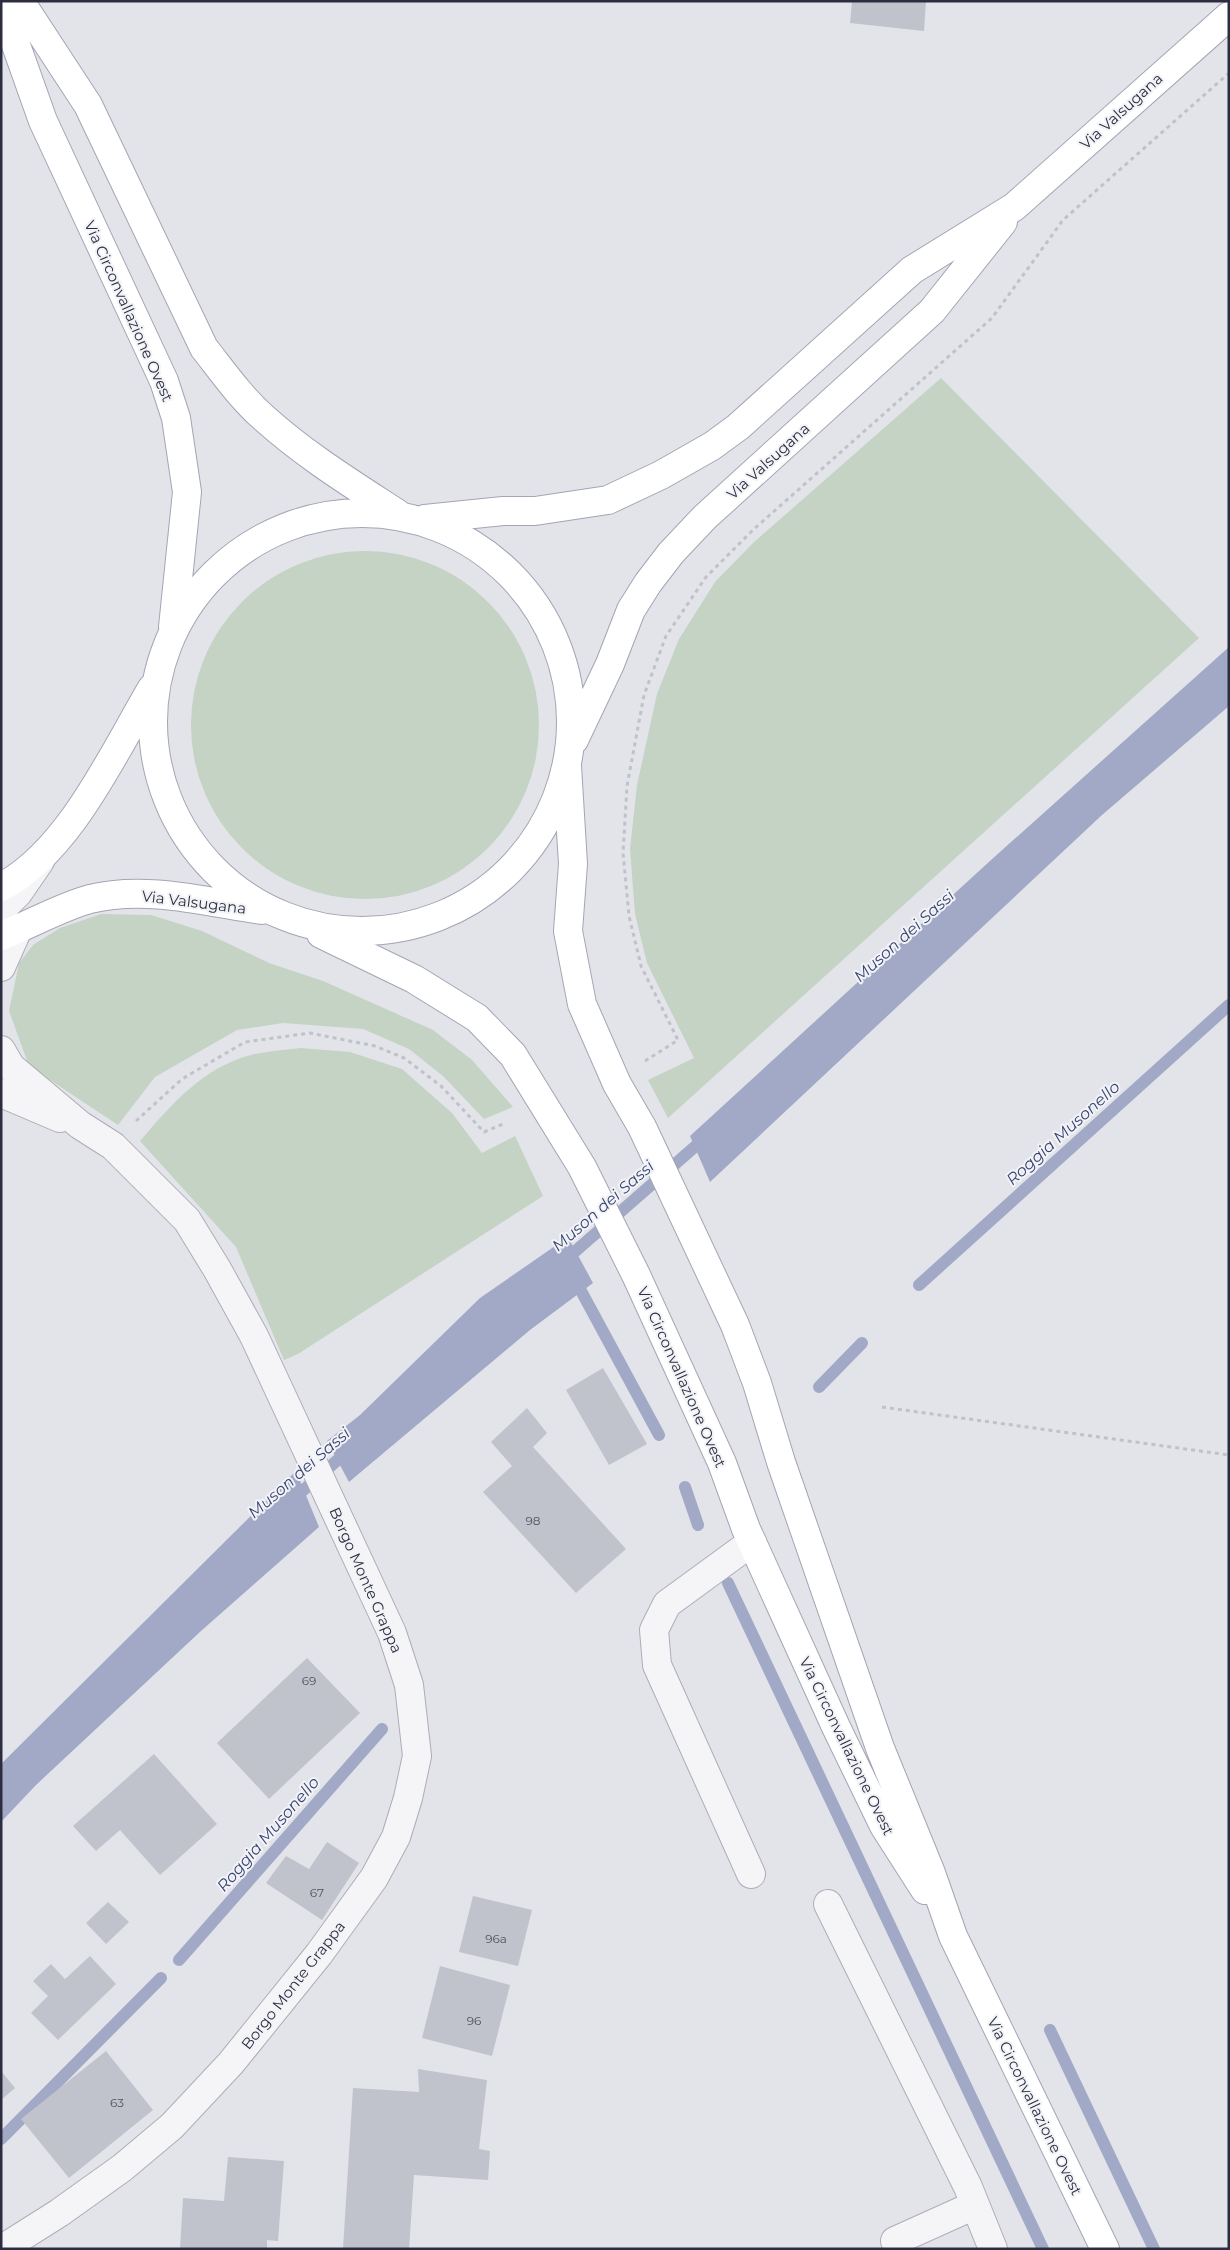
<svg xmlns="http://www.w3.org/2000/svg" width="1230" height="2250" font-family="Montserrat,sans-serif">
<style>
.green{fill:#c4d3c4}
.water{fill:#a1a9c6}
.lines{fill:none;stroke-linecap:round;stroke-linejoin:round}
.stream{stroke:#a1a9c6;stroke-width:12}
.building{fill:#c0c2cc}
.minor-casing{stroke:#acadb7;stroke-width:30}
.major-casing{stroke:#a3a5b4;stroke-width:30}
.path{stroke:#c1c1c8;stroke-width:3;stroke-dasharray:4 4;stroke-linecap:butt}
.minor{stroke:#f5f5f8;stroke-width:28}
.major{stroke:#fff;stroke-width:28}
.labels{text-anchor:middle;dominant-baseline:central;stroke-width:4;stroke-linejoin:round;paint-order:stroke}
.number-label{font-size:12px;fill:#515363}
.street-label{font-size:15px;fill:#2c2e40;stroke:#f2f3f7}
.water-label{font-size:16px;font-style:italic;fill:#394471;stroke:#f2f3f7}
</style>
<rect width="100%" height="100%" fill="#e3e4ea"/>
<!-- green -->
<path class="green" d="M941 378 1199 638 668 1118 648 1080 694 1058 647 963 635 914 630 849 637 785 657 694 679 639 715 582 753 543Z
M191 725a174 174 0 1 1 348 0a174 174 0 1 1-348 0Z
M101 914 151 915 202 931 269 963 323 981 433 1030 472 1060 513 1107 484 1119 443 1076 409 1049 363 1029 283 1023 237 1030 155 1077 118 1125 29 1066 9 1011 19 963 33 945 60 928Z
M301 1048 350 1052 402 1069 452 1113 482 1153 515 1136 543 1196 298 1354 284 1360 236 1247 140 1141C170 1106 203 1067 251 1055 267 1051 285 1050 301 1048Z"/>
<!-- water -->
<path class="water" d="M1229 647V706L1102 815 710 1182 690 1136 991 860Z
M568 1237 593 1283 530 1330 349 1482 327 1441 360 1415 480 1298Z
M296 1471 319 1527 201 1631 36 1785 1 1822V1764Z"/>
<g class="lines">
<!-- stream -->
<path class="stream" d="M563 1262 706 1137
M573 1276 659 1435
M919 1285 1229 1005
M819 1387 862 1343
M685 1487 698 1525
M291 1501 349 1450
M728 1583 1043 2249
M179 1960 382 1729
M1050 2030 1154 2249
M1 2139 161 1978"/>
</g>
<!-- building -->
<path class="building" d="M852 1H926L924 31 850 23Z
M603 1368 647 1444 609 1465 566 1390Z
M527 1408 547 1433 533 1447 626 1549 576 1593 483 1492 512 1466 491 1442Z
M307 1658 360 1713 269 1799 217 1743Z
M154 1754 217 1824 160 1875 120 1830 96 1851 73 1826Z
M327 1842 359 1863 322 1920 266 1883 286 1856 309 1869Z
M473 1896 532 1910 518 1966 459 1952Z
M108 1902 129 1922 106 1944 86 1923Z
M90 1956 116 1984 58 2040 31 2013 48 1996 33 1981 51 1964 65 1979Z
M440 1966 510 1985 492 2056 422 2038Z
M106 2051 153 2110 69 2178 21 2119Z
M418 2069 487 2080 479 2149 490 2151 488 2180 414 2175 409 2249H343L353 2088 419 2092Z
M1 2071 15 2088 1 2100Z
M228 2157 284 2161 278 2241 267 2240V2249H180L183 2198 224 2201Z"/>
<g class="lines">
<!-- minor casing -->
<g class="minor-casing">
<path id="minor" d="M1 910 18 893 40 861
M1 967 18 929
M1 1050 11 1067 80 1125 113 1146 187 1220 217 1269 254 1336 392 1633 409 1685 417 1756 408 1798 396 1837 374 1878 319 1954 231 2063 172 2126 122 2168 59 2213 2 2249
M1 1093 60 1118
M751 1874 657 1665 654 1630 667 1604 752 1542
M828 1904 968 2187 993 2249
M895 2241 975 2205"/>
</g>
<!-- major casing -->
<g class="major-casing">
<path id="major" d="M20 1 88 105 204 348C223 372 241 398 264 418 305 455 352 484 398 514
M1 3 43 121 164 381 176 418 187 492 173 627
M153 722a209 209 0 1 1 418 0a209 209 0 1 1-418 0Z
M425 519 503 511H535L608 500 661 475 712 446 738 427 912 270 1014 207 1229 16
M574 740 610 664 631 610 648 583 671 553 705 517 932 311 1003 222
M567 766 573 864 568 931 582 1004 617 1084 642 1127 735 1325 757 1383 781 1462 880 1748 931 1873 953 1936 1105 2249
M1 887C69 852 114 752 152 688
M321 934 414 979 477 1018 513 1055 582 1167 636 1275 722 1463 746 1529 836 1727 884 1826 925 1890
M1 936C29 925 63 906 90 899 146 885 207 902 262 910"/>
</g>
<!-- path -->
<path class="path" d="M645 1061 678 1040 641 966 629 916 623 853 627 786 644 695 666 636 706 577 754 529 992 318 1063 220 1229 73
M136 1121 182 1079 245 1042 310 1033 375 1046 404 1058 441 1086 484 1132 503 1124
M882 1407 1229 1455"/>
<!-- minor -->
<use href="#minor" class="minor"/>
<!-- major -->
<use href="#major" class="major"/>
</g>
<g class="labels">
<!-- number labels -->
<g class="number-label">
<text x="533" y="1520">98</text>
<text x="309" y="1680">69</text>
<text x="317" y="1892">67</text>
<text x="496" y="1938">96a</text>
<text x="474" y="2020">96</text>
<text x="117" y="2102">63</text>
</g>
<!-- street labels -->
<g class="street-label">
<text transform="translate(1121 111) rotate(-42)">Via Valsugana</text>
<text transform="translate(129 311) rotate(66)">Via Circonvallazione Ovest</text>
<text transform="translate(768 461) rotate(-42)">Via Valsugana</text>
<text transform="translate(194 902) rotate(7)">Via Valsugana</text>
<text transform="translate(682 1377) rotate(66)">Via Circonvallazione Ovest</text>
<text transform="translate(366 1580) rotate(66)">Borgo Monte Grappa</text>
<text transform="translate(847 1746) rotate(64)">Via Circonvallazione Ovest</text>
<text transform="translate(293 1985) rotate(-52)">Borgo Monte Grappa</text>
<text transform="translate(1035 2106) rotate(64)">Via Circonvallazione Ovest</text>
</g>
<!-- water labels -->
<g class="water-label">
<text transform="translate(904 936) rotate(-42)">Muson dei Sassi</text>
<text transform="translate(1063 1133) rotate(-42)">Roggia Musonello</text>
<text transform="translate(603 1206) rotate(-41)">Muson dei Sassi</text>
<text transform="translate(299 1473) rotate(-41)">Muson dei Sassi</text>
<text transform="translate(268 1834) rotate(-49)">Roggia Musonello</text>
</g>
</g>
<!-- border -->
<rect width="1230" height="2250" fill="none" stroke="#2c2e40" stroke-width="5"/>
</svg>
